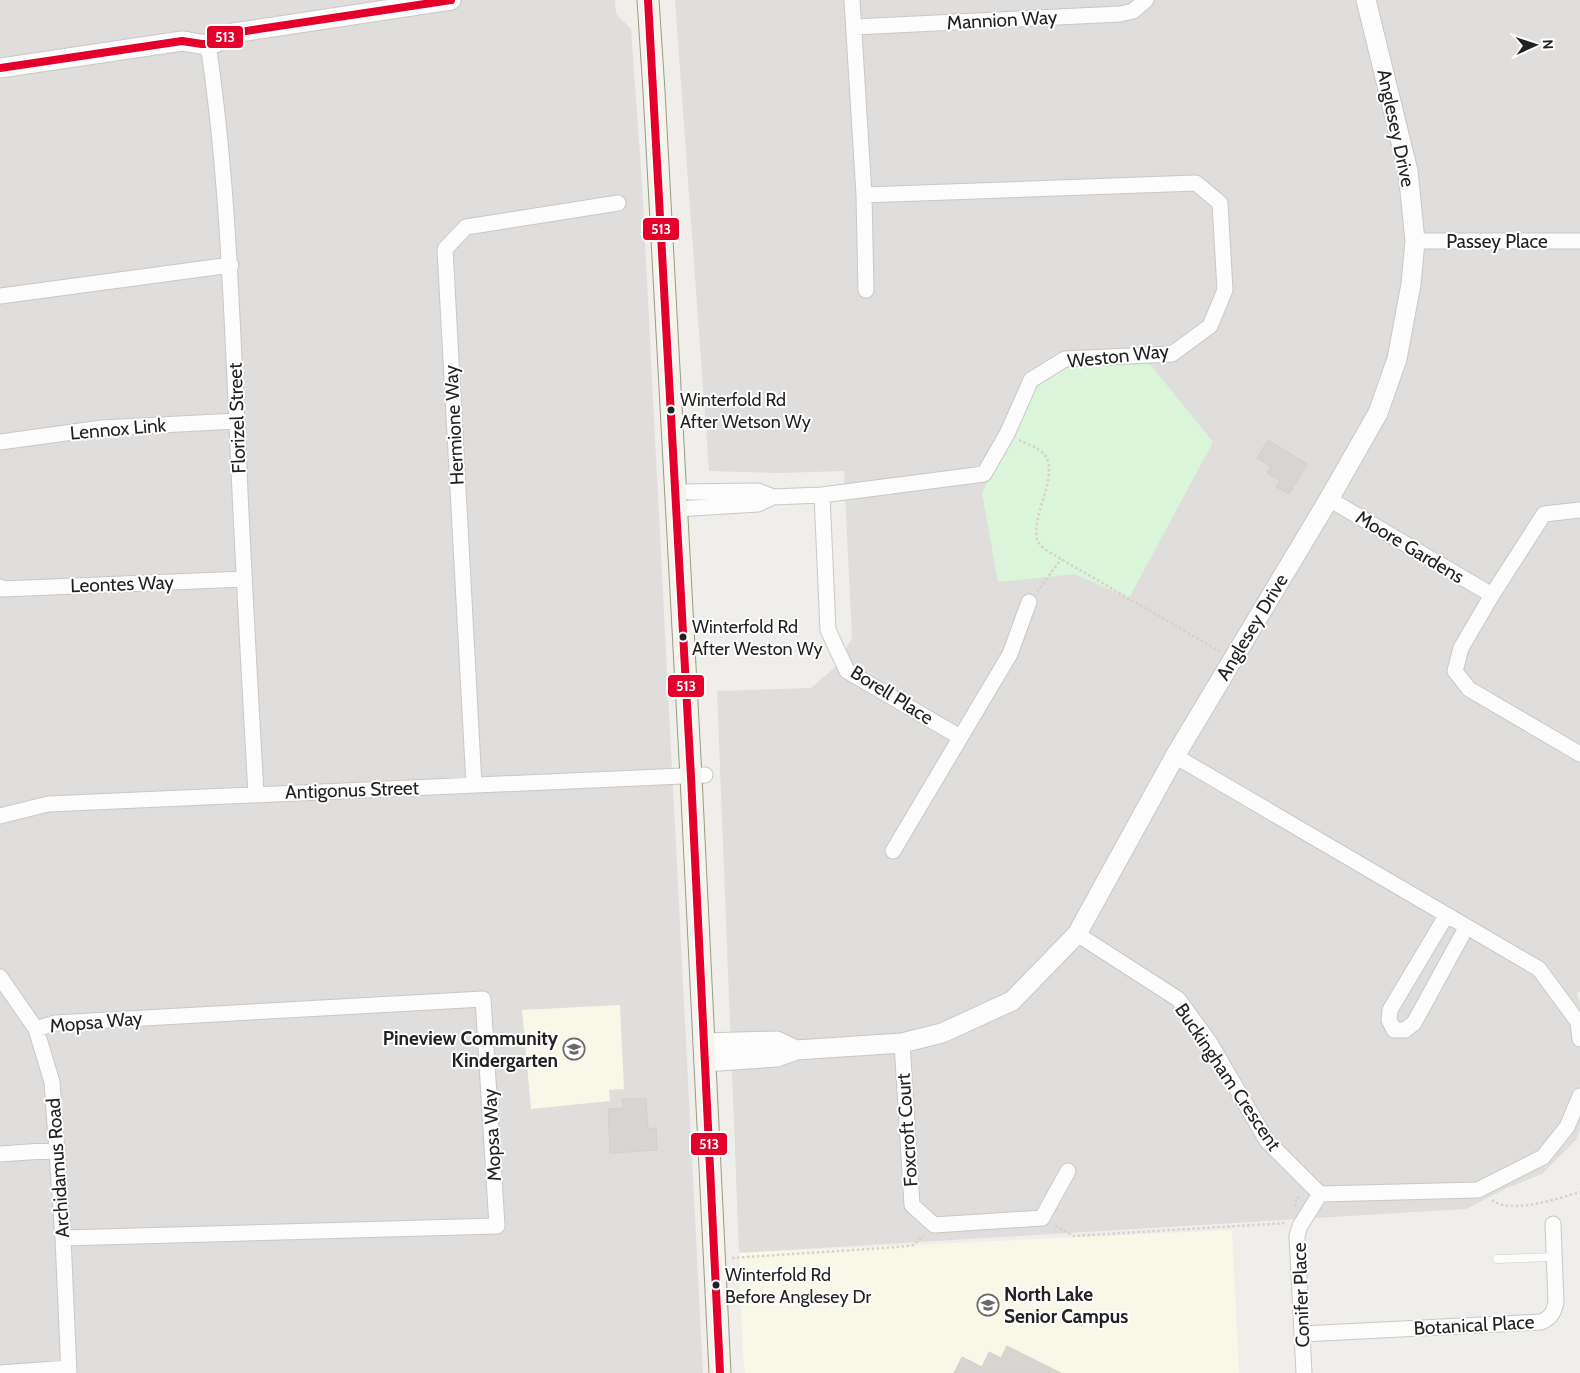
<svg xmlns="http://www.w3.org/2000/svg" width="1580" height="1373" font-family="Cabin,sans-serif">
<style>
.residential{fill:#dfdedc}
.education{fill:#f8f7e8}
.park{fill:#daf5da}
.parking{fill:#e0dfde}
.building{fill:#d7d4d2;stroke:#d3d0cc}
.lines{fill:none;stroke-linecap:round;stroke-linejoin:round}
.service-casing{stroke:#c9c8c7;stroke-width:9}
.minor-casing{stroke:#c9c8c7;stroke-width:17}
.tertiary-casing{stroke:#c9c8c7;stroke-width:21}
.secondary-casing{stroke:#999a82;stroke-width:23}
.path{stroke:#dccecd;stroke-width:2.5;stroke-dasharray:2.5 2.5;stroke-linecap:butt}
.service{stroke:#fdfcfc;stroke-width:8}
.minor{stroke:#fdfcfc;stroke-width:15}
.tertiary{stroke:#fdfcfc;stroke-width:19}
.secondary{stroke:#f4f4ed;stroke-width:21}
.bus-1-casing{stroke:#fff;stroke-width:11}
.bus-1{stroke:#e4002b;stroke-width:8}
.bus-dot{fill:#222;stroke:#fff;stroke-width:2}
.labels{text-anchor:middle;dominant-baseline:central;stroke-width:4;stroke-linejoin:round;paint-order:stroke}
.bus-label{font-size:18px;fill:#222;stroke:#fff;text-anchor:start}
.street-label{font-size:19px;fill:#222;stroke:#fff}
.poi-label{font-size:19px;font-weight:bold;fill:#222;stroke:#fff;text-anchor:end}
.line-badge{stroke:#fff;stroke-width:2}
.badge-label{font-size:14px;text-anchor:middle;font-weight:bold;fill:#fff}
</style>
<rect width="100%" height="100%" fill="#f0eeeb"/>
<!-- residential -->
<path class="residential" d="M0 0H615L616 14 631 29 642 184 703 1373H0Z
M675 0H1580V992L1577 993 1580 1002V1128L1577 1139 1542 1174 1507 1188 1466 1209 739 1253 717 691 811 688 834 668 852 638 844 471 780 473 709 471Z"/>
<!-- education -->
<path class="education" d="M620 1005 624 1089 609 1090 610 1101 531 1109 522 1010Z
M1232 1230 1239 1373H745L743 1357 739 1253Z"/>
<!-- park -->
<path class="park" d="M1149 363 1213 442 1129 598 1075 574 998 582 982 493 1037 387 1066 368Z"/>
<!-- parking -->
<path class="parking" d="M680 1008 684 1123 662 1124V1113L652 1114 648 1010Z"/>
<!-- building -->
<path class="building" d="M1268 440 1307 464 1289 494 1276 487 1280 481 1267 473 1271 467 1257 458Z
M646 1098 648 1129 656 1128 657 1150 610 1153 608 1109 623 1108 622 1099Z
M1007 1346 1061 1373H954L962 1357 982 1367 989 1352 1001 1358Z"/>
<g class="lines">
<!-- service casing -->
<g class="service-casing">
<path id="service" d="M1497 1259 1554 1257"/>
</g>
<!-- minor casing -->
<g class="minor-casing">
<path id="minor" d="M852 0 864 195 866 290
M854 27 1120 14 1133 11 1146 0
M208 44C227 170 231 297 237 424 242 547 249 670 256 794
M1415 241H1580
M0 296 231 265
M0 442 102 428 237 421
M676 492 758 491 773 497 822 495 984 474 1007 434 1031 380 1065 359 1172 354 1210 326 1225 290 1220 203 1196 183 864 195
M822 495 828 630 847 671 960 737
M1329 499 1492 595
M677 509 758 504 773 497
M1580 510 1544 514 1492 595 1461 648 1455 671 1469 689 1580 754
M0 587 3 589 244 579
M1175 756 1539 969 1578 1022 1580 1039
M474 785 445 249 466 227 618 203
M0 816 48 804 705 775
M893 851 1010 654 1029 602
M1446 916 1390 1010 1389 1020 1394 1030H1405L1414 1023 1466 928
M1077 934 1178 999 1210 1043 1267 1141 1320 1194 1478 1190 1543 1157 1567 1127 1580 1096
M0 977 36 1029 52 1082 63 1238 69 1373
M36 1029 55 1023 483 999 497 1226 63 1238
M902 1043 912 1205 934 1225 1042 1218 1068 1171
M0 1154 57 1150
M1302 1334 1541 1322C1551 1318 1554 1312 1556 1302L1553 1224
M0 1373 68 1368
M1304 1373 1297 1236 1300 1226 1320 1194"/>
</g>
<!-- tertiary casing -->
<g class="tertiary-casing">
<path id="tertiary" d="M0 68 182 41C192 42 204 47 215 43 221 40 226 36 233 33L451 0
M703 1043 777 1041 796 1050
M704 1062 777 1057 796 1050 902 1043 942 1033 1012 1001 1077 934 1175 756 1329 499 1378 413 1397 359 1411 284 1415 241 1408 171 1366 0"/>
</g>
<!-- secondary casing -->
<g class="secondary-casing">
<path id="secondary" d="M648 0 654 91 691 777 720 1373"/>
</g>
<!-- path -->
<path class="path" d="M1019 440C1027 444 1037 447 1043 453 1063 473 1026 523 1039 543 1043 550 1055 555 1061 559L1219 651
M1037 592 1061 559
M1492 1200C1510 1215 1560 1198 1580 1192
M1295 1207 1296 1198 1301 1197
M1055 1226 1074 1236 1286 1223
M732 1258 898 1247 914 1245 924 1235"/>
<!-- service -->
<use href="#service" class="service"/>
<!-- minor -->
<use href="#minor" class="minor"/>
<!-- tertiary -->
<use href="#tertiary" class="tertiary"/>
<!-- secondary -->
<use href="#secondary" class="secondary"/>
<!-- bus-1 casing -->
<g class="bus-1-casing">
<path id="bus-1" d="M648 0 691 777 720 1373
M0 68 182 41 202 44H211L233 33 451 0"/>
</g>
<!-- bus-1 -->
<use href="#bus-1" class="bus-1"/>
</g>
<!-- icons -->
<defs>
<g id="school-ring" transform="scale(1.125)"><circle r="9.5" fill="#fff" stroke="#6a6968" stroke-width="1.5"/><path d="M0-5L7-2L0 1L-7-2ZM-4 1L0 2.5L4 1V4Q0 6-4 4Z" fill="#6a6968"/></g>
</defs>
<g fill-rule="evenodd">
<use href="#school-ring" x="574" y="1049"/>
<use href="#school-ring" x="988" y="1305"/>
</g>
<!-- markers -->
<g class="bus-dot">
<circle cx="671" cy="410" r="4.5"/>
<circle cx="683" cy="637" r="4.5"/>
<circle cx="716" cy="1285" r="4.5"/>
</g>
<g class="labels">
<!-- bus labels -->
<g class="bus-label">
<text x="680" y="400">Winterfold Rd<tspan x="680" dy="22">After Wetson Wy</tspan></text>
<text x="692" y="627">Winterfold Rd<tspan x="692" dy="22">After Weston Wy</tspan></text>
<text x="725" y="1275">Winterfold Rd<tspan x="725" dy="22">Before Anglesey Dr</tspan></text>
</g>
<!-- street labels -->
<g class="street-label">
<text transform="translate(1002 20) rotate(-3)">Mannion Way</text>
<text transform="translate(1396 128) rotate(78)">Anglesey Drive</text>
<text x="1497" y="241">Passey Place</text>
<text transform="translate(1118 356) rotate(-6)">Weston Way</text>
<text transform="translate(237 418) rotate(-92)">Florizel Street</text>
<text transform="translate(454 425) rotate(-93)">Hermione Way</text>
<text transform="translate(118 429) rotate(-5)">Lennox Link</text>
<text transform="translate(1410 547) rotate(31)">Moore Gardens</text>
<text transform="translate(122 584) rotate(-2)">Leontes Way</text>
<text transform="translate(1252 627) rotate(-59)">Anglesey Drive</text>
<text transform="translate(892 695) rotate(32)">Borell Place</text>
<text transform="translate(352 790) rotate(-2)">Antigonus Street</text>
<text transform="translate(96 1022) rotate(-5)">Mopsa Way</text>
<text transform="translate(1228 1077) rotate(56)">Buckingham Crescent</text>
<text transform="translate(907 1130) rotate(-94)">Foxcroft Court</text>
<text transform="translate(492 1135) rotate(-93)">Mopsa Way</text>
<text transform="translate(58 1168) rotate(-94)">Archidamus Road</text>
<text transform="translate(1301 1295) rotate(-92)">Conifer Place</text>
<text transform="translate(1474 1325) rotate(-3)">Botanical Place</text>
</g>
<!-- poi labels -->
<g class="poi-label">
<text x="558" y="1038">Pineview Community<tspan x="558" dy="22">Kindergarten</tspan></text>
<text x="1004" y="1294" text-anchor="start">North Lake<tspan x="1004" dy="22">Senior Campus</tspan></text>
</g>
</g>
<g class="line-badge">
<rect x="206" y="25" width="38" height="24" rx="5" fill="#e4002b"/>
<rect x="642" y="217" width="38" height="24" rx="5" fill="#e4002b"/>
<rect x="667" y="674" width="38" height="24" rx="5" fill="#e4002b"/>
<rect x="690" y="1132" width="38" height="24" rx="5" fill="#e4002b"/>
</g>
<g class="badge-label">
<text x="225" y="42">513</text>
<text x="661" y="234">513</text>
<text x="686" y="691">513</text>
<text x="709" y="1149">513</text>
</g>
<!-- north arrow -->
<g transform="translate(1535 45) rotate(87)" stroke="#ffffff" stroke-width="4" paint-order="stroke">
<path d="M0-4L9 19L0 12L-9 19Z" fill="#222222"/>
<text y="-8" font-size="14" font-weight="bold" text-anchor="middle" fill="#222222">N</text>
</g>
</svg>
